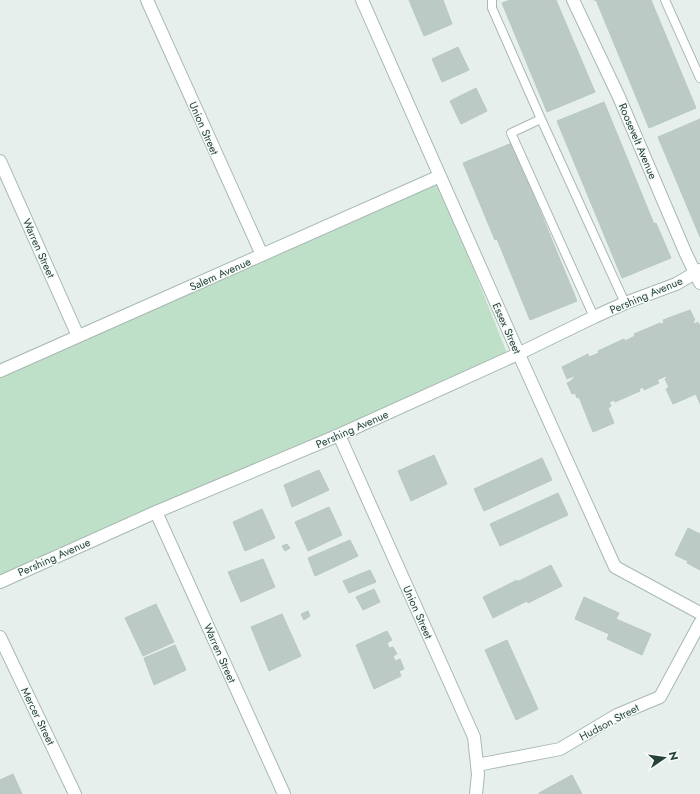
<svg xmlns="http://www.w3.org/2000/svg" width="700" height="794" font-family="Jost,sans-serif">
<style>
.green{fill:#bfe0c8}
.building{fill:#bbcac4;stroke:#b8c9c2}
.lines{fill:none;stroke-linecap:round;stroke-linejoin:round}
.service-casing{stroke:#a8b8b2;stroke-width:10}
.minor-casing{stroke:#a8b8b2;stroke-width:14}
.tertiary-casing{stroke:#a8b8b2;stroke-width:14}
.service{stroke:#fff;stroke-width:8}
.minor{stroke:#fff;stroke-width:12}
.tertiary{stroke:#fff;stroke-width:12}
.labels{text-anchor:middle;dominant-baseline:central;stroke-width:3;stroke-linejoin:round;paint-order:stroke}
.street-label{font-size:11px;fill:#24423a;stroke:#f7fbf9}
</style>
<rect width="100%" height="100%" fill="#e6efeb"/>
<!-- green -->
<path class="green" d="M436 175 509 358 0 583V367Z"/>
<!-- building -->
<path class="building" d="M409 0H443L452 24 424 36Z
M510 0H556L595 92 547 112 502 3Z
M594 0H651L696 108 649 128 596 0Z
M458 47 469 70 442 82 432 59Z
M476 88 487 111 461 124 450 101Z
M604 102 654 224 656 223 671 258 622 278 557 121Z
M700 119V237L658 137Z
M512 143 577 301 530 320 497 239 495 240 463 163Z
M690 310 695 320 693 321 695 324 698 322 700 326V404L696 394 673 404 666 389 669 387 665 379 667 378 666 376 657 380 659 383 644 390 643 387 639 389 640 391 615 402 614 400 609 402 611 406 608 408 614 423 593 432 579 397 577 398 575 393 572 394 567 383 571 381 576 375 567 379 562 367 588 354 589 357 599 353 598 351 624 339 625 341 635 336 634 334 660 323 661 324 664 323 663 320Z
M434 455 447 484 411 501 398 471Z
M542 458 552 480 484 511 474 489Z
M319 470 329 490 292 507 284 485Z
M558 493 568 515 500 546 490 524Z
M329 507 342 535 308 551 295 522Z
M262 509 275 538 245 551 233 522Z
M688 528 700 534V570L687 563 688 561 675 555Z
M350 540 358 556 315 576 308 558Z
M287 544 290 548 285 551 282 546Z
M263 559 275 587 241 602 228 572Z
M551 565 562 586 528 603 527 601 493 618 483 597 517 580V582Z
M370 570 376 582 349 593 343 581Z
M374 589 380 602 363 610 356 597Z
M584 597 619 613 616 619 651 634 642 655 607 639 609 634 575 619Z
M156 604 174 642 143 656 125 618Z
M308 611 310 616 304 620 301 614Z
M282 614 301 656 269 671 251 627Z
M387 631 392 640 387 643 389 648 393 647 397 654 393 656 395 661 400 659 404 669 399 671 401 676 374 689 356 645Z
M507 640 538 709 516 720 485 650Z
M175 645 186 670 154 685 144 658Z
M13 774 22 794H0V780Z
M572 775 582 794H539V793Z"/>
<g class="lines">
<!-- service casing -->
<g class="service-casing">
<path id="service" d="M492 0V8L541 119 625 303
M665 0 700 78
M541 119 511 133 594 317"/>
</g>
<!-- minor casing -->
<g class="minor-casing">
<path id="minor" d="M147 0 262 255
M362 0 521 359 615 567 700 613
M0 161 78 336
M0 371 440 176
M339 435 474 737 478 774 476 794
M156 512 284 794
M0 582 156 512 339 435 518 354 594 317 625 303 676 284 700 270
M0 637 75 794
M477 765 560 749 617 715 660 697 700 623"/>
</g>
<!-- tertiary casing -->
<g class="tertiary-casing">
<path id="tertiary" d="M573 0 619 97 686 254 700 283"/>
</g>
<!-- service -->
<use href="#service" class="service"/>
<!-- minor -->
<use href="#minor" class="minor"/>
<!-- tertiary -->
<use href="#tertiary" class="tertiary"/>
</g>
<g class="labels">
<!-- street labels -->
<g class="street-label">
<text transform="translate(204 128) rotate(66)">Union Street</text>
<text transform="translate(638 141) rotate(67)">Roosevelt Avenue</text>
<text transform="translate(39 248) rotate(66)">Warren Street</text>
<text transform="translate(220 274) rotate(-24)">Salem Avenue</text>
<text transform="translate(646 295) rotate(-23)">Pershing Avenue</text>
<text transform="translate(507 328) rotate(66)">Essex Street</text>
<text transform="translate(352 429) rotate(-24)">Pershing Avenue</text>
<text transform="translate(54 557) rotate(-24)">Pershing Avenue</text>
<text transform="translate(418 612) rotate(66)">Union Street</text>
<text transform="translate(220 653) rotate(66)">Warren Street</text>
<text transform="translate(38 716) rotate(64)">Mercer Street</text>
<text transform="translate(609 722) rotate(-28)">Hudson Street</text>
</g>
</g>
<!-- north arrow -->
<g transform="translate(664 758) rotate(77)" stroke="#f7fbf9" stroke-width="3" paint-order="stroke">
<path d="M0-3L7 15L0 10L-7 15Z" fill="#24423a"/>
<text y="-6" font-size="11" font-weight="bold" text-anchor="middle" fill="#24423a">N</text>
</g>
</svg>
